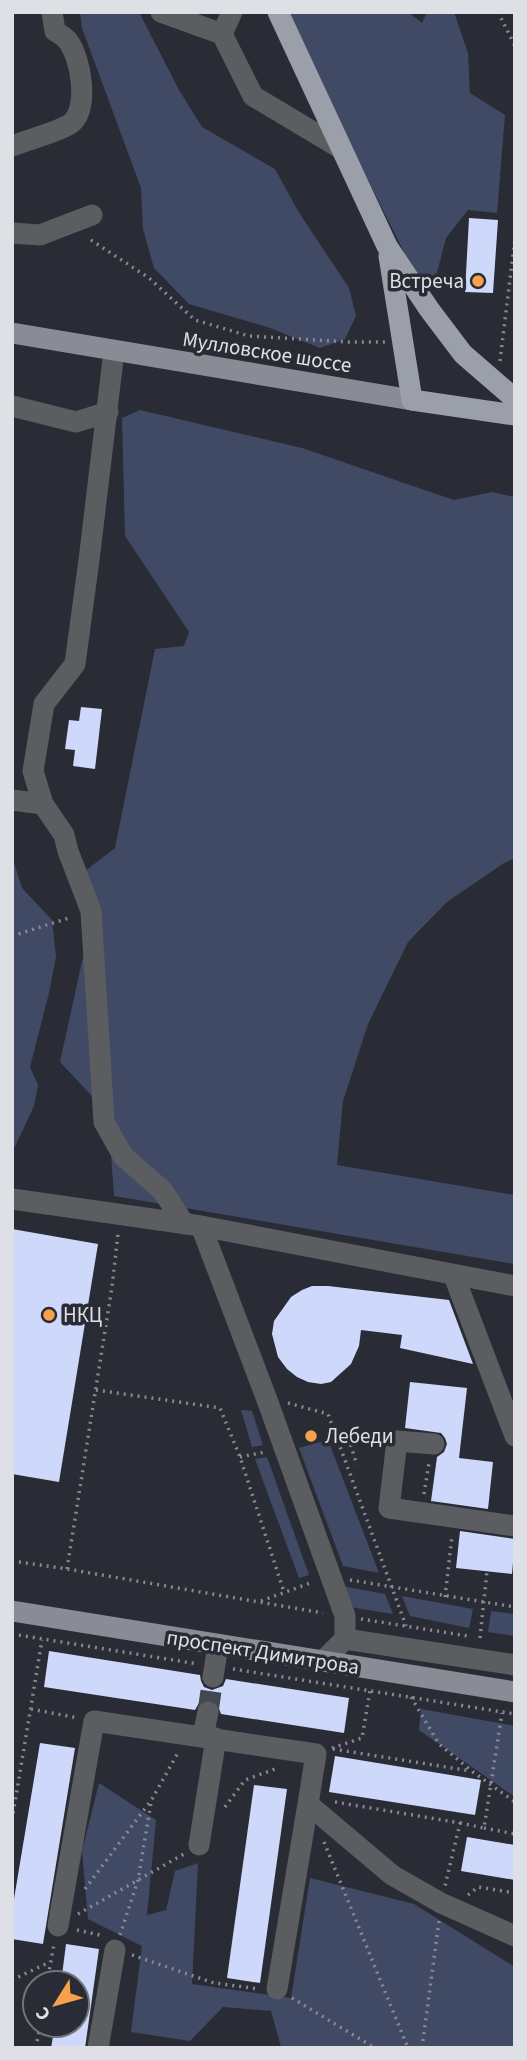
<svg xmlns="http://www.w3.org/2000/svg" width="527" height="2060" font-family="'Source Sans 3',sans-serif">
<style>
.green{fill:#414a64}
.building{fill:#cdd8fa}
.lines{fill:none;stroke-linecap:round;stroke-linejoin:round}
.minor-tunnel{stroke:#44474f;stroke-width:21;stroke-dasharray:21 10;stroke-linecap:butt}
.path{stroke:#878a91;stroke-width:3.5;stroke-dasharray:2 5;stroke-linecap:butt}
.minor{stroke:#5b5d61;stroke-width:21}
.major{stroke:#898c95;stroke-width:21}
.highway{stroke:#9b9faa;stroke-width:21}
.poi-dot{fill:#f9a04d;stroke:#292c35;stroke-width:2.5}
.labels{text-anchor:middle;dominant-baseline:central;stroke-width:7;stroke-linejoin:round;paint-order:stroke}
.poi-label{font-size:21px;fill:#dee0e5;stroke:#292c35;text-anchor:start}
.street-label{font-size:21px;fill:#dee0e5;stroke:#292c35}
</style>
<rect width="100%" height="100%" fill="#292c35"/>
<!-- green -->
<path class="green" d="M80 12H139L179 90 202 127 275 169 298 211 349 288 356 316 345 339 320 348 270 328 189 304 154 268 143 229 141 188 82 28Z
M289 12H408L422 23 427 12H454L468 53 470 93 505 115 497 213 468 210 446 238 433 288 422 283 407 258 320 84Z
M140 410 302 448 454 500 492 492 515 497V858L504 863 447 902 408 942 368 1024 343 1101 337 1165 515 1195V1264L114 1196 108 1113 60 1062 88 934 80 875 115 848 155 649 184 646 189 632 125 536 122 418Z
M12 856 22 888 52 920 56 957 49 993 30 1067 38 1085 34 1106 12 1153Z
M241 1410 252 1411 263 1445 252 1447Z
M328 1440 379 1573 343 1566 299 1448Z
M267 1457 309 1575 299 1578 255 1459Z
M342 1586 385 1594 393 1614 349 1607Z
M402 1596 473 1609 469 1628 410 1616Z
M491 1611 515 1614V1636L488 1632Z
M421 1709 515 1726V1797L419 1730Z
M99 1783 156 1820 147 1915 166 1910 175 1871 198 1863 192 1984 291 1998 310 1878 414 1904 515 1967V2048H284L281 2047 271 2011 223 2007 190 2041 131 2032 142 1946 88 1919 82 1851Z"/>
<!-- building -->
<path class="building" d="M469 218 498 220 493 293 465 292Z
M81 707 102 709 95 769 73 766 75 750 65 749 69 720 79 721Z
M12 1229 98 1244 59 1482 12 1474Z
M312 1286H328L449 1300 473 1364 400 1348 402 1335 361 1330 359 1346 351 1364 331 1382 321 1384 308 1382 297 1377 287 1369 278 1357 272 1334 274 1321 291 1297 302 1290Z
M410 1382 467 1388 459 1458 493 1462 488 1509 431 1501 437 1457 444 1452 447 1444 445 1438 441 1433 405 1428Z
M460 1531 515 1539 512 1574 456 1568Z
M49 1651 200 1675 201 1681 204 1687 212 1690 223 1686 226 1679 349 1698 344 1733 221 1714 217 1703 210 1699 199 1703 195 1710 44 1687Z
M40 1743 75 1748 43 1944 12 1939V1911Z
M335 1756 481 1780 475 1815 329 1792Z
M254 1785 287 1789 260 1983 227 1978Z
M467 1837 515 1845V1880L461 1871Z
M66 1944 99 1949 85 2048H51L55 2025H77V1983H61Z"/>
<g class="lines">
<!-- minor-tunnel -->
<path class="minor-tunnel" d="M208 1712 213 1677"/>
<!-- path -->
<path class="path" d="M498 12 515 46
M91 240 149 278 195 320 249 336 349 342H385
M500 361 515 238
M12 936 72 917
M96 1390 220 1408 240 1457 284 1592
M288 1403 328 1414 406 1626
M338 1442 350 1443 357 1465
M240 1457 265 1452
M424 1494 429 1463
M12 1561 67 1569 323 1613
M67 1569 112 1287 118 1234
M350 1580 515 1607
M445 1597 452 1536
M261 1601 313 1582
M361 1619 468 1636
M12 1634 198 1664
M480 1638 487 1571
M233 1669 515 1714
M411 1697 439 1744 473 1772 515 1802
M31 1709 78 1718
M332 1748 362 1738 370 1691
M333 1749 471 1771
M335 1802 460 1823 445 1886
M225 1807 245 1780 275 1769
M12 1820 42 1640
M460 1823 484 1828 502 1713
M484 1828 515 1834
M324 1842 408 2048
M85 1889 152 1799 179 1751
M468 1895 478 1887 515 1893
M78 1914 184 1854
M77 1930 104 1936
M120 1935 138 1880 151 1803
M132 1955 214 1983 259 1989
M12 1980 50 1962
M47 1983 54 1944
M292 1998 375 2048
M36 2048 40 2025
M422 2048 439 1921"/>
<!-- minor -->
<path class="minor" d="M161 12 222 34 253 96 340 148
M222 34 232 12
M12 146C27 140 58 132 70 124 90 110 81 58 68 41 65 37 60 34 55 31L52 12
M12 233 40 235 92 215
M114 351 89 560 75 664 44 704 33 771 43 804 64 835 68 851 91 911 104 1122 123 1156 163 1191 184 1224
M12 406 76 422 108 412
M12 800 43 804
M12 1199 201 1226 515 1286
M201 1226 266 1397 345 1616V1639
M454 1276 515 1436
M434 1444 397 1441 389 1508 515 1526
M323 1661 345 1639 515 1665
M213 1677 218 1645
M203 1736 208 1712
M199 1845 216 1738
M58 1926 94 1721 316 1754 308 1804 392 1875 441 1903 515 1936
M277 1989 308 1804
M98 2048 115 1950"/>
<!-- major -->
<path class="major" d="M12 333 412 400
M12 1611 515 1692"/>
<!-- highway -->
<path class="highway" d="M278 12 387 246 429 309 463 354 515 399
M389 256 412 400 515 415"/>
</g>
<!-- markers -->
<g class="poi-dot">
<circle cx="478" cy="281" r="7"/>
<circle cx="49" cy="1315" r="7"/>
<circle cx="311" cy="1436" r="7"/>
</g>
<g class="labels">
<!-- poi labels -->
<g class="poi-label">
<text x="464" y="281" text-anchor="end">Встреча</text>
<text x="63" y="1315">НКЦ</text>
<text x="325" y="1436">Лебеди</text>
</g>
<!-- street labels -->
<g class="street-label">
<text transform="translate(267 352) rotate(9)">Мулловское шоссе</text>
<text transform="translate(263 1652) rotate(9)">проспект Димитрова</text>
</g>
</g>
<!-- border -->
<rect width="527" height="2060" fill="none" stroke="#dee0e5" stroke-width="28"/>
<!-- north arrow -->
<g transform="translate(56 2004) rotate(233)"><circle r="33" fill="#292c35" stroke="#71747b" stroke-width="2"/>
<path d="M0-5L12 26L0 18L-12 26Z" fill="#f9a04d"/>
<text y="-10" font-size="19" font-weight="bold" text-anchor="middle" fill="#dee0e5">С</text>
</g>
</svg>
